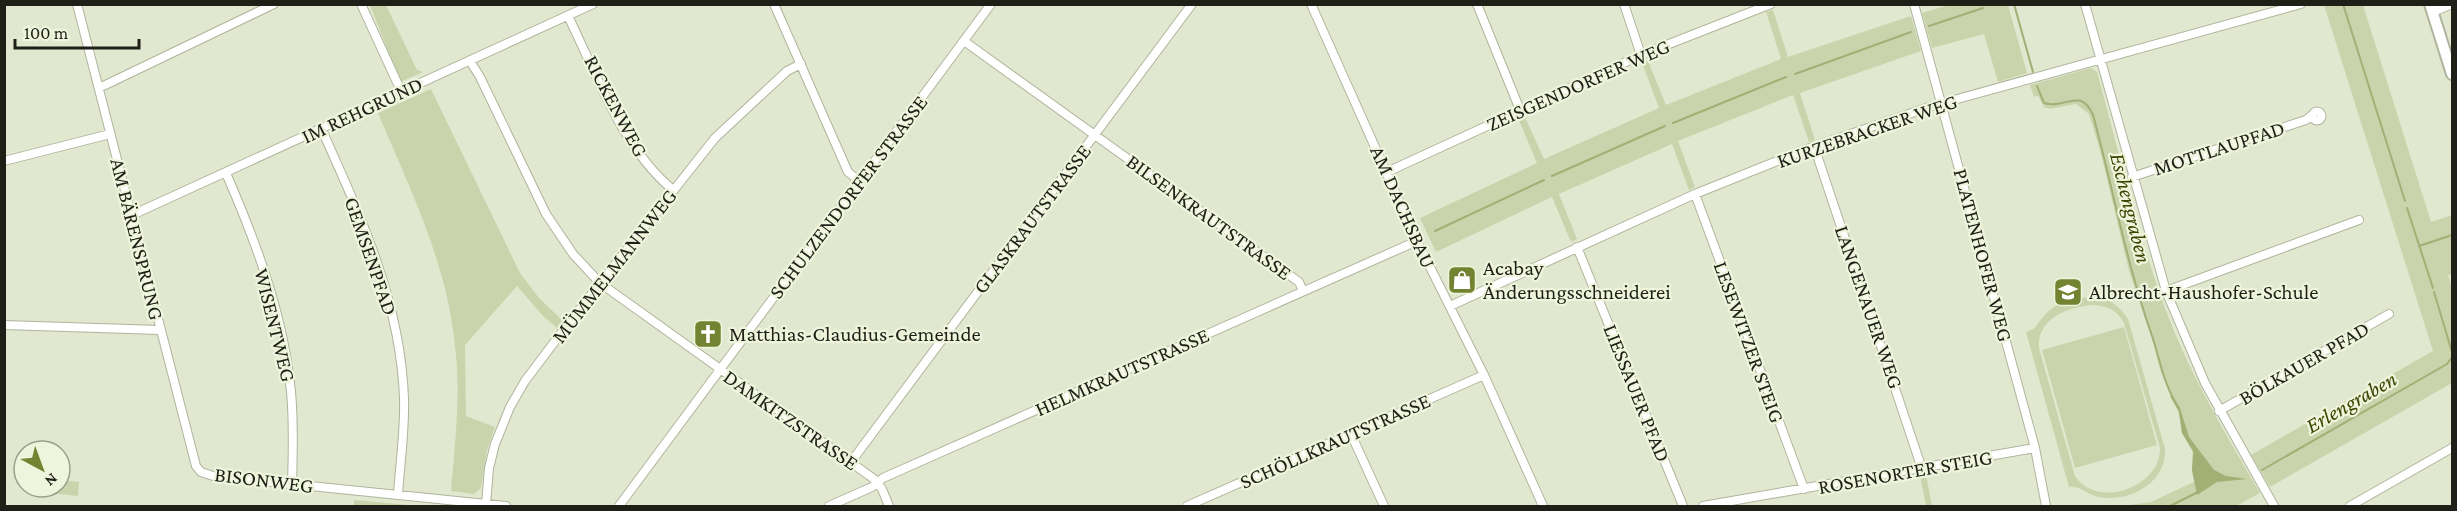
<svg xmlns="http://www.w3.org/2000/svg" width="2457" height="511" font-family="'Crimson Pro',serif">
<style>
.green{fill:#cad4ac;fill-rule:evenodd}
.water{fill:#a2af75}
.lines{fill:none;stroke-linecap:round;stroke-linejoin:round}
.stream{stroke:#a2af75;stroke-width:2}
.street-casing{stroke:#afb59d;stroke-width:10}
.secondary-casing{stroke:#afb59d;stroke-width:14}
.street{stroke:#fff;stroke-width:8}
.secondary{stroke:#fff;stroke-width:10}
.labels{text-anchor:middle;dominant-baseline:central;stroke-width:4.5;stroke-linejoin:round;paint-order:stroke}
.street-label{font-size:21px;fill:#1e2017;stroke:#eff5dc}
.poi-label{font-size:21px;fill:#1e2017;stroke:#eff5dc;text-anchor:start}
.water-label{font-size:22px;font-style:italic;fill:#3b4500;stroke:#eff5dc}
</style>
<rect width="100%" height="100%" fill="#e2e8cf"/>
<!-- green -->
<path class="green" d="M1952 4 2008 5 2027 73 1998 82 1984 34 1932 48 1922 13Z
M370 5H386L417 70 423 72 400 82Z
M2324 5H2363L2431 222 2452 215V274L2448 275 2452 288V383L2270 487 2251 455 2433 351Z
M1773 10 1788 57 1911 16 1921 51 1800 93 1815 140 1809 142 1793 95 1678 141 1695 187 1689 190 1672 144 1559 194 1577 239 1571 242 1552 197 1436 252 1420 218 1537 163 1518 118 1524 115 1544 159 1659 108 1642 63 1648 61 1666 105 1781 59 1766 12Z
M2091 68 2097 72C2121 158 2140 248 2174 331 2198 388 2229 440 2260 493L2236 506H2122L2151 502 2194 482 2192 470 2195 456 2182 433 2178 409 2161 373 2151 334 2129 271 2101 154 2089 114 2076 104 2050 109 2044 107 2038 96 2034 97 2030 85Z
M431 89 520 273 539 298 563 321 557 328 543 316 517 286 465 345 466 416 495 427 487 450 481 488 474 494 451 491C455 443 461 394 455 346 447 263 410 189 378 113Z
M2091 297C2108 298 2119 304 2128 319L2165 449C2167 483 2129 503 2099 497 2088 495 2079 485 2069 487L2026 332C2038 328 2035 326 2043 317 2054 303 2073 298 2091 297ZM2093 305C2108 306 2117 310 2124 323L2160 448C2161 487 2097 510 2075 476L2039 348C2037 318 2068 307 2093 305Z
M2124 327 2157 445 2075 468 2042 350Z
M1926 474 1932 506H1926L1920 475Z
M60 480 79 482 78 496 49 493V487H60Z
M354 500 420 506H354Z"/>
<!-- water -->
<path class="water" d="M2170 396H2173L2180 408 2189 437 2214 470 2226 476 2247 479 2217 482 2197 495 2192 470 2193 451 2182 433 2179 412Z"/>
<g class="lines">
<!-- stream -->
<path class="stream" d="M2014 4 2033 72
M2343 4 2405 201
M1929 26 1983 8
M1795 74 1911 32
M2037 86 2044 103C2065 110 2080 86 2093 115 2113 188 2126 262 2151 333 2159 355 2162 378 2173 398
M1673 123 1786 77
M1552 176 1665 126
M2407 208 2433 288
M1435 231 1544 180
M2419 246 2452 235
M2434 292 2452 352
M2262 470 2447 364 2452 357
M2170 506 2198 492"/>
<!-- street casing -->
<g class="street-casing">
<path id="street" d="M77 4 196 466 201 472 213 476 506 506
M361 4 401 91
M774 4 848 172 859 181
M1311 4 1417 241 1484 375 1543 506
M1477 4 1520 110
M1624 4 1641 55
M1914 4 2035 448 2046 506
M2085 4 2166 291 2205 383 2274 506
M2433 12 2452 4
M568 16C597 75 622 148 673 190
M964 41 1299 282 1303 291
M470 61 480 77 546 214 573 254 600 283 874 479 882 489 889 506
M99 88 274 4
M2312.5 116a4.5 4.5 0 1 1 9 0a4.5 4.5 0 1 1-9 0Z
M321 128C360 215 401 302 404 399 405 431 400 463 398 495
M1814 146 1922 469
M4 161 110 134
M1387 172 1641 55 1771 4
M226 173C256 242 284 317 291 392 294 423 293 453 292 484
M2132 177 2306 120 2312 115
M1695 194 1804 489
M132 215 593 4
M1577 247 1683 506
M2166 291 2359 220
M1450 306 1695 194 1807 149 1932 106 2301 4
M4 325 160 330
M2219 411 2389 314
M1351 434 1384 506
M851 462 1192 4
M486 504 489 468 495 444 510 407 525 381 568 324 715 138 787 71 801 64
M619 506 991 4
M829 506 872 487 883 478 1417 241
M1187 506 1484 375
M1703 506 2035 448
M2350 506 2452 448"/>
</g>
<!-- secondary casing -->
<g class="secondary-casing">
<path id="secondary" d="M2430 4 2452 74"/>
</g>
<!-- street -->
<use href="#street" class="street"/>
<!-- secondary -->
<use href="#secondary" class="secondary"/>
</g>
<!-- icons -->
<defs>
<g id="shop-square" transform="scale(1.5)"><rect x="-9" y="-9" width="18" height="18" rx="4" fill="#748331" stroke="#eff5dc"/><path d="M-5-2.5h2.3a2.7 3.5 0 0 1 5.4 0H5L5.5 6h-11ZM-1.5-2.5h3a1.5 2.3 0 0 0-3 0Z" fill="#fff"/></g>
<g id="school-square" transform="scale(1.5)"><rect x="-9" y="-9" width="18" height="18" rx="4" fill="#748331" stroke="#eff5dc"/><path d="M0-5L7-2L0 1L-7-2ZM-4 1L0 2.5L4 1V4Q0 6-4 4Z" fill="#fff"/></g>
<g id="church-square" transform="scale(1.5)"><rect x="-9" y="-9" width="18" height="18" rx="4" fill="#748331" stroke="#eff5dc"/><path d="M-1.2-6h2.4v3.5h3.3v2.4h-3.3V6h-2.4V-.1h-3.3v-2.4h3.3Z" fill="#fff"/></g>
</defs>
<g fill-rule="evenodd">
<use href="#shop-square" x="1462" y="280"/>
<use href="#school-square" x="2068" y="292"/>
<use href="#church-square" x="708" y="334"/>
</g>
<g class="labels">
<!-- street labels -->
<g class="street-label">
<text transform="translate(1578 85) rotate(-24)">ZEISGENDORFER WEG</text>
<text transform="translate(616 106) rotate(62)">RICKENWEG</text>
<text transform="translate(362 110) rotate(-25)">IM REHGRUND</text>
<text transform="translate(1867 131) rotate(-19)">KURZEBRACKER WEG</text>
<text transform="translate(2219 148) rotate(-18)">MOTTLAUPFAD</text>
<text transform="translate(848 197) rotate(-53)">SCHULZENDORFER STRASSE</text>
<text transform="translate(1403 207) rotate(66)">AM DACHSBAU</text>
<text transform="translate(1209 217) rotate(36)">BILSENKRAUTSTRASSE</text>
<text transform="translate(1032 219) rotate(-53)">GLASKRAUTSTRASSE</text>
<text transform="translate(137 239) rotate(76)">AM BÄRENSPRUNG</text>
<text transform="translate(1983 255) rotate(75)">PLATENHOFER WEG</text>
<text transform="translate(371 256) rotate(71)">GEMSENPFAD</text>
<text transform="translate(614 266) rotate(-52)">MÜMMELMANNWEG</text>
<text transform="translate(1869 307) rotate(71)">LANGENAUER WEG</text>
<text transform="translate(275 325) rotate(76)">WISENTWEG</text>
<text transform="translate(1749 342) rotate(70)">LESEWITZER STEIG</text>
<text transform="translate(2304 363) rotate(-30)">BÖLKAUER PFAD</text>
<text transform="translate(1122 372) rotate(-24)">HELMKRAUTSTRASSE</text>
<text transform="translate(1637 393) rotate(68)">LIESSAUER PFAD</text>
<text transform="translate(791 420) rotate(35)">DAMKITZSTRASSE</text>
<text transform="translate(1335 441) rotate(-24)">SCHÖLLKRAUTSTRASSE</text>
<text transform="translate(1905 472) rotate(-10)">ROSENORTER STEIG</text>
<text transform="translate(264 480) rotate(7)">BISONWEG</text>
</g>
<!-- poi labels -->
<g class="poi-label">
<text x="1483" y="268">Acabay<tspan x="1483" dy="24">Änderungsschneiderei</tspan></text>
<text x="2089" y="292">Albrecht-Haushofer-Schule</text>
<text x="729" y="334">Matthias-Claudius-Gemeinde</text>
</g>
<!-- water labels -->
<g class="water-label">
<text transform="translate(2131 208) rotate(76)">Eschengraben</text>
<text transform="translate(2351 402) rotate(-30)">Erlengraben</text>
</g>
</g>
<!-- border -->
<rect width="2457" height="511" fill="none" stroke="#1e2017" stroke-width="12"/>
<!-- north arrow -->
<g transform="translate(42 469) rotate(139)"><circle r="28" fill="#eff5dc" stroke="#9ba08d" stroke-width="1.5"/>
<path d="M0-4.5L10 22L0 15L-10 22Z" fill="#748331"/>
<text y="-9" font-size="16" font-weight="bold" text-anchor="middle" fill="#1e2017">N</text>
</g>
<!-- scale -->
<path d="M15 39v9h124v-9" fill="none" stroke="#1e2017" stroke-width="3"/>
<text x="24" y="39" font-size="18" fill="#1e2017" stroke="#eff5dc" stroke-width="4.5" paint-order="stroke">100 m</text>
</svg>
